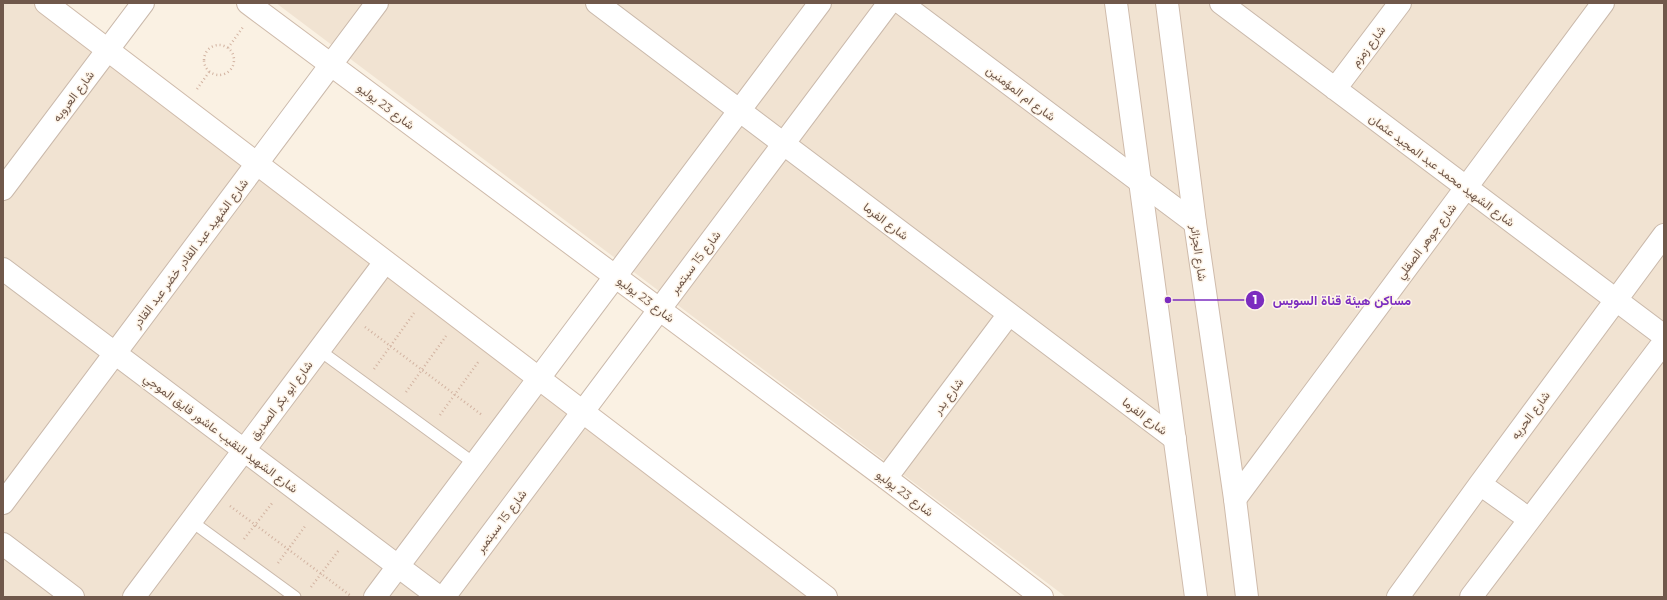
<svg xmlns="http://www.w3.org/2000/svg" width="1667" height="600" font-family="Montserrat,Vazirmatn,sans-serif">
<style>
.residential{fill:#f1e3d2}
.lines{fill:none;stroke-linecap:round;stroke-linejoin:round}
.lane-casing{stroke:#cab9ab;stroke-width:13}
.street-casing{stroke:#cab9ab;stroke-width:24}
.secondary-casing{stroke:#cfbbab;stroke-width:24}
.path{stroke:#d2b3a1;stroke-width:2.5;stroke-dasharray:1 3;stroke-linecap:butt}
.lane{stroke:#fff;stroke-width:11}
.street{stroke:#fff;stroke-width:22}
.secondary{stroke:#fff;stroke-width:22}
.labels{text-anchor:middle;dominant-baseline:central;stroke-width:3;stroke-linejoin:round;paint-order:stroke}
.street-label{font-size:12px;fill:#70584b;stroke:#fef5e9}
.leader{fill:none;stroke:#7b2cbf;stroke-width:1.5}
.callout-dot{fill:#7b2cbf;stroke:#fef5e9;stroke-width:1.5}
.mark-label{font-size:12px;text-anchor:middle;font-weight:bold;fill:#fff}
.callout-label{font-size:13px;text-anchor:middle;font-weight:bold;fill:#7b2cbf;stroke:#fef5e9;stroke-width:3;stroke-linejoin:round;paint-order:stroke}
</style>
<rect width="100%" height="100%" fill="#faf1e3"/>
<!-- residential -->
<path class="residential" d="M3 3H40L828 597H3Z
M276 3H1664V597H1066Z"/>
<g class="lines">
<!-- lane casing -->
<g class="lane-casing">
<path id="lane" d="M319 350 475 464
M191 521 295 597"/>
</g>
<!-- street casing -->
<g class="street-casing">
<path id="street" d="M597 3 1175 439
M901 3 1195 223
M1221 3 1664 336
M1335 89 1400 3
M3 189 143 3
M3 269 439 597
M886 478 1009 314
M1480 484 1529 519
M1235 499 1603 3
M3 503 377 3
M3 544 73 597
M134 597 385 262
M375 597 820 3
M444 597 889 3
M1398 597 1480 484 1664 235
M1471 597 1664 342"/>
</g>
<!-- secondary casing -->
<g class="secondary-casing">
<path id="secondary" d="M46 3 826 597
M248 3 886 478 1042 597
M1116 3 1196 597
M1167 3 1195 223 1235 499 1247 597"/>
</g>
<!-- path -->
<path class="path" d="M204 60a15 15 0 1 1 30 0a15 15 0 1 1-30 0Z
M228 48 243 27
M197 89 209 72
M365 327 482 415
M374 369 414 313
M406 392 446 336
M440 415 479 361
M230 506 351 596
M244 539 273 502
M278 563 306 525
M311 587 339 550"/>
<!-- lane -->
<use href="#lane" class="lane"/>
<!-- street -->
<use href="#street" class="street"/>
<!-- secondary -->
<use href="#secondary" class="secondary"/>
</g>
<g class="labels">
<!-- street labels -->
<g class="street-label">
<text transform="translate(1368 46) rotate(-53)">شارع زمزم</text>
<text transform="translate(1021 93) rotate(37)">شارع ام المؤمنين</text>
<text transform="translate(73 96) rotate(-53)">شارع العروبه</text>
<text transform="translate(386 106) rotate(37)">شارع 23 يوليو</text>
<text transform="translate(1442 170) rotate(37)">شارع الشهيد محمد عبد المجيد عثمان</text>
<text transform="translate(886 221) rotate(37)">شارع الفرما</text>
<text transform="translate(1426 241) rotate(-53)">شارع جوهر الصقلي</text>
<text transform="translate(190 253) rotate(-53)">شارع الشهيد عبد القادر خضر عبد القادر</text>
<text transform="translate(1199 253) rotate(82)">شارع الجزائر</text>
<text transform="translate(695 262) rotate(-53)">شارع 15 سبتمبر</text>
<text transform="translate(646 299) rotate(37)">شارع 23 يوليو</text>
<text transform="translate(948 396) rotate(-53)">شارع بدر</text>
<text transform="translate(281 400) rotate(-53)">شارع ابو بكر الصديق</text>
<text transform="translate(1530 415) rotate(-53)">شارع الحريه</text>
<text transform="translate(1145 416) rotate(37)">شارع الفرما</text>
<text transform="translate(221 433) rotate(37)">شارع الشهيد النقيب عاشور فايق الموجي</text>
<text transform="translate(905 493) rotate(37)">شارع 23 يوليو</text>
<text transform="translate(501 521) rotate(-53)">شارع 15 سبتمبر</text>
</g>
</g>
<!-- callouts -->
<path class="leader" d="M1168 300L1255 300"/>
<g class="callout-dot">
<circle cx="1168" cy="300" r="4"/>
<circle cx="1255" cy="300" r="10"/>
</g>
<g class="mark-label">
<text x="1255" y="304">1</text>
</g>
<g class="callout-label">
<text x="1342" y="305">مساكن هيئة قناة السويس</text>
</g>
<!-- border -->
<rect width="1667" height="600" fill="none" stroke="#70584b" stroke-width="8"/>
</svg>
